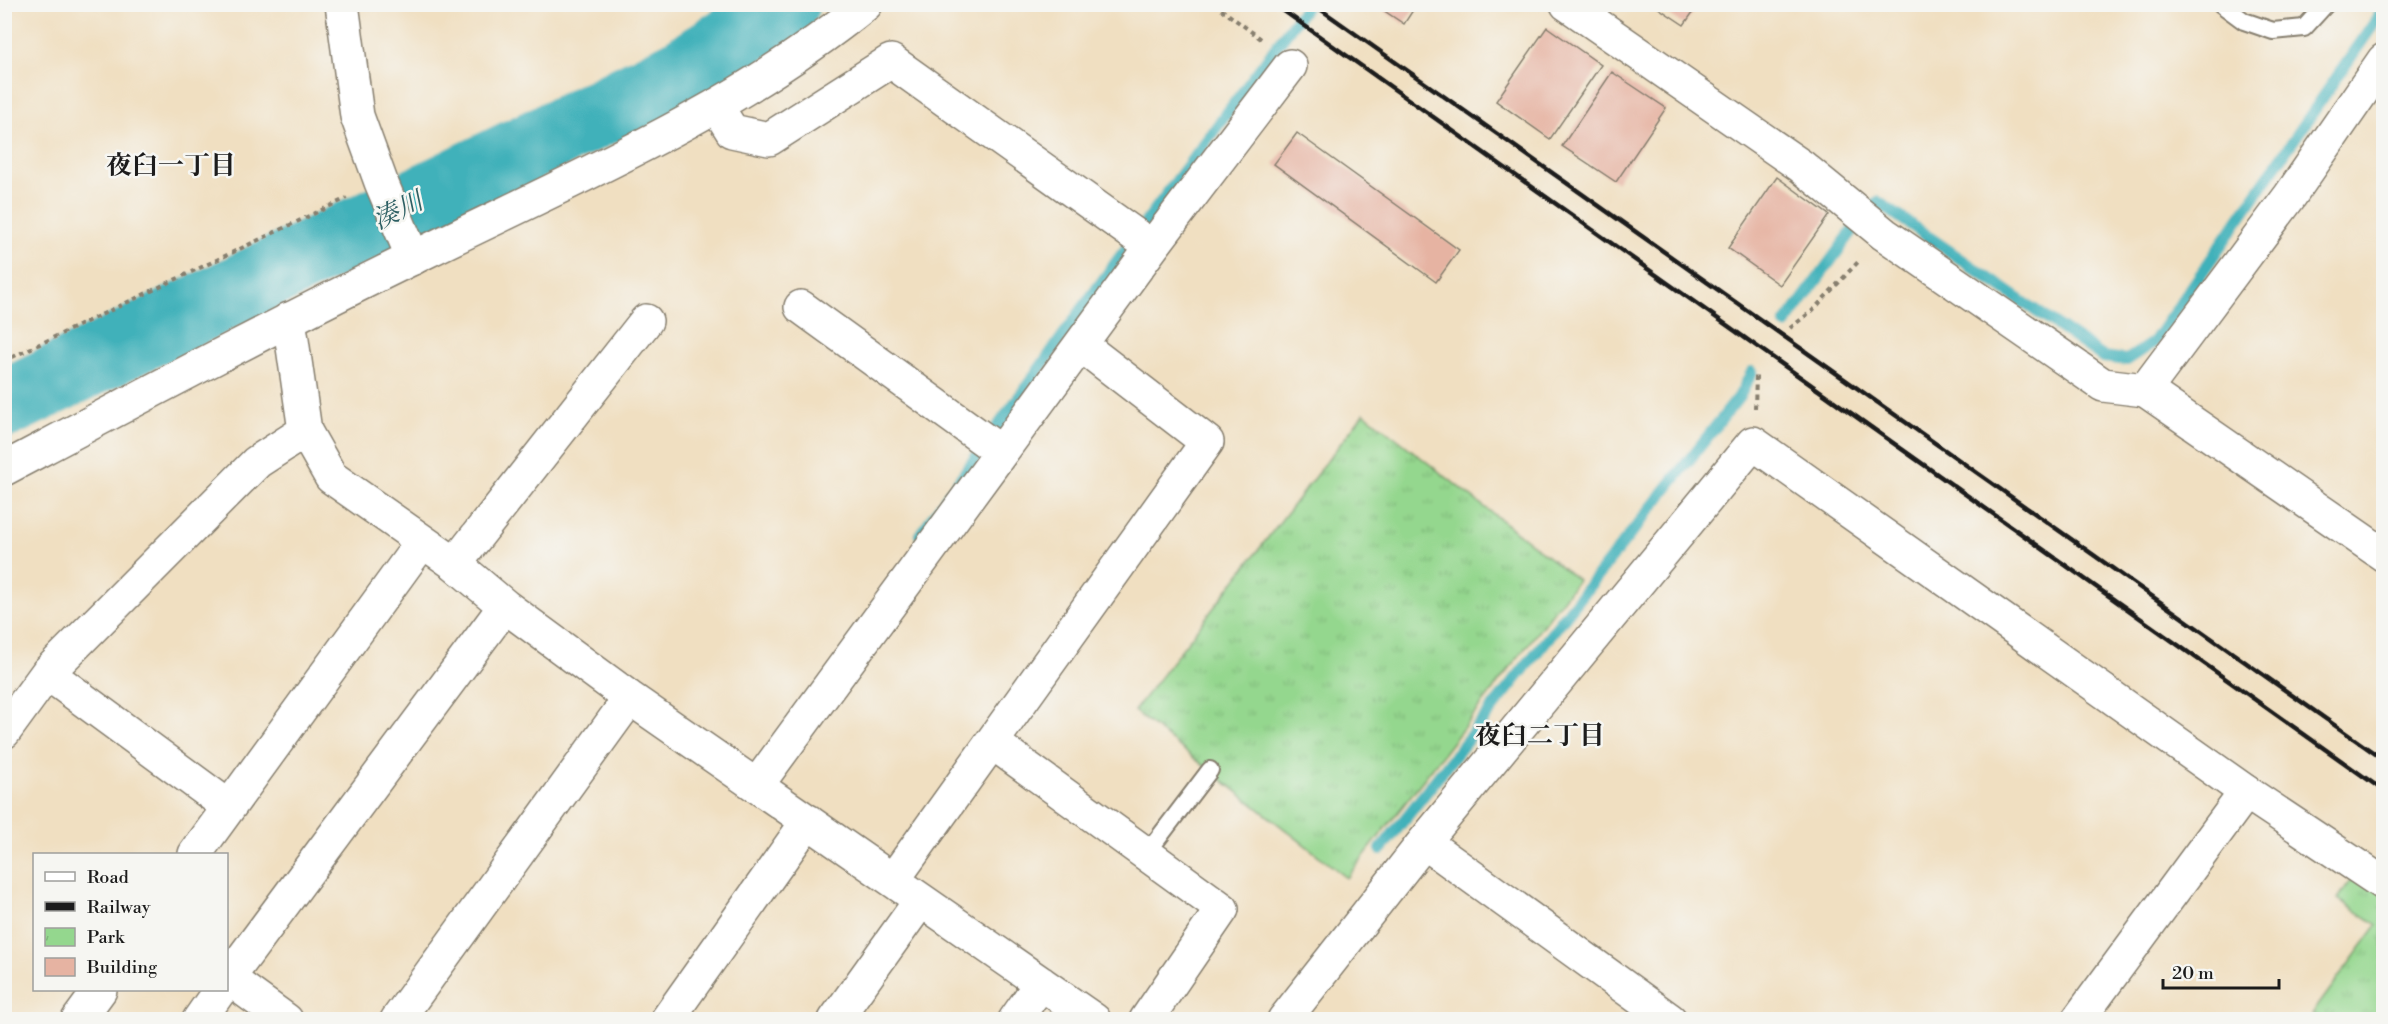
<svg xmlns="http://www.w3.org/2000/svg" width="2388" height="1024" font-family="'Libre Bodoni','Noto Serif JP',serif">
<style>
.park{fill:url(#park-tufts);stroke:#587a55;stroke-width:1.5}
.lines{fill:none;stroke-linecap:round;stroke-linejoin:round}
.stream{stroke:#41b1ba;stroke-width:12}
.river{stroke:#41b1ba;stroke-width:69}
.building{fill:#e6b3a2}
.lane-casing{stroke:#867e6e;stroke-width:20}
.street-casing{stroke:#867e6e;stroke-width:36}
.secondary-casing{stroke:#867e6e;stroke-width:36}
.path{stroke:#867e6e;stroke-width:4;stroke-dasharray:4.5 4.5;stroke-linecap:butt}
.lane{stroke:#fff;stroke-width:16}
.street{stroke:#fff;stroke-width:33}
.secondary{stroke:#fff;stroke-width:33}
.rail{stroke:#1c1c1c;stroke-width:4.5}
.labels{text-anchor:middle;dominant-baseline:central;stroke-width:5;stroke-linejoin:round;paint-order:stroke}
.neighbourhood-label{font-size:26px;font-weight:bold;fill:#1c1c1c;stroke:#f6f6f2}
.water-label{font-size:26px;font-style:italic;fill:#2d5f63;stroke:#f6f6f2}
</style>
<defs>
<pattern id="park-tufts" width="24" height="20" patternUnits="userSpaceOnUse" patternTransform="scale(1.5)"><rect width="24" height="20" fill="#94d78e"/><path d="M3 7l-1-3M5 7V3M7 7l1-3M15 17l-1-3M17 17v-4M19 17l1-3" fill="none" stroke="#7fb87a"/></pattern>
</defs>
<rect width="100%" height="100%" fill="#f6f6f2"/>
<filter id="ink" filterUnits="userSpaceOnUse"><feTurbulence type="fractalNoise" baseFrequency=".0167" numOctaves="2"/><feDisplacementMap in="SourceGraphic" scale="12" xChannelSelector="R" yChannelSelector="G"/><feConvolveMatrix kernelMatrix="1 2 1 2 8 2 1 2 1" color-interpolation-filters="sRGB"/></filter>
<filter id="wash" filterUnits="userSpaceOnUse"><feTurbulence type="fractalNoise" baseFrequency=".008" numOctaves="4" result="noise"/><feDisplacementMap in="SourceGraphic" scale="24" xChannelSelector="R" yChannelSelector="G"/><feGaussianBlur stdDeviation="1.35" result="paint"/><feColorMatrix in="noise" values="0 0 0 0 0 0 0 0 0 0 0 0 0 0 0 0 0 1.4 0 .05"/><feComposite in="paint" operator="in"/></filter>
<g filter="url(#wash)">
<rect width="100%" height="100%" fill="#f0dfc1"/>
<!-- park -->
<path class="park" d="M1364 413 1578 580 1347 878 1134 711Z
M2362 862 2383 876V1019H2320L2312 1014 2377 925 2338 899Z"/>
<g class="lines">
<!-- stream -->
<path class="stream" d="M1785 324 1853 230 1878 202 2103 357 2127 360 2154 342 2384 9
M920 535 1111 269 1308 4
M1381 849 1739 397 1752 372"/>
<!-- river -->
<path class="river" d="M4 404 680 73 785 4"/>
</g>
<g id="blocks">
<!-- building -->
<path class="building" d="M1374 4H1417L1404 24Z
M1654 5H1698L1684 25Z
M1547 27 1601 65 1550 139 1496 101Z
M1612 72 1666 108 1616 182 1562 146Z
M1297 133 1459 250 1436 282 1274 164Z
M1777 177 1829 215 1780 285 1728 248Z"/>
</g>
</g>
<g filter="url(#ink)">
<use href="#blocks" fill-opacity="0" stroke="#867e6e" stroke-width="1.5"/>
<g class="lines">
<!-- lane casing -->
<g class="lane-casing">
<path id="lane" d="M2221 4 2244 21 2273 31 2304 28 2326 4
M1147 853 1210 770"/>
</g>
<!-- street casing -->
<g class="street-casing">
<path id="street" d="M342 4 357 116 381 182 413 258
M1567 4 1801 166 1884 234 2103 385 2145 390 2290 196 2384 60
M717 107 732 131 769 139 891 61 1152 247
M801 307 1001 452
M289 319 305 431 331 477 455 564 505 606 630 698 1094 1020
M455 564 646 321
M47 673 229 807
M4 732 47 673 257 462 305 431
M993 743 1222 909 1146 1020
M757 785 1152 247 1290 66
M1424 842 1670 1020
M195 854 422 542
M893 880 1207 442 1081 345
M228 978 286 1020
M226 981 505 606
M78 1020 100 990
M199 1020 220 990
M397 1020 630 698
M667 1020 808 821
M835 1020 921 900
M1015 1020 1041 983
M1284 1020 1424 842 1753 443 2246 792 2384 884"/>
</g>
<!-- secondary casing -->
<g class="secondary-casing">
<path id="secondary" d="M2145 390 2384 555
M4 469C144 395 283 321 425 252 576 178 734 111 866 4
M2078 1020 2246 792"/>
</g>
<!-- path -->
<path class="path" d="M1214 4 1264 41
M1790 328 1812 311 1859 261
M4 361 347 198
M1755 408 1756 376"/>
<!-- lane -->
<use href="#lane" class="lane"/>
<!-- street -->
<use href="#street" class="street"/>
<!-- secondary -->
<use href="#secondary" class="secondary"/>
<!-- rail -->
<path class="rail" d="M1274 4 2384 791
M1313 4 2384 760"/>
</g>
</g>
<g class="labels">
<!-- neighbourhood labels -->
<g class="neighbourhood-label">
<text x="171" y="166">夜臼一丁目</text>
<text x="1540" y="736">夜臼二丁目</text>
</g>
<!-- water labels -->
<g class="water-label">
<text transform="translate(398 211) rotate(-26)">湊川</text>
</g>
</g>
<!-- margin -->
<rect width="2388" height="1024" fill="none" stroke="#f6f6f2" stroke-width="24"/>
<!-- legend -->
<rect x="33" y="853" width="195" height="138" fill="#f6f6f2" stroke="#9f9f9c" stroke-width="1.5"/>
<rect x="45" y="872" width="30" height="9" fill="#ffffff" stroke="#9f9f9c" stroke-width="1.5"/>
<text x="87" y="883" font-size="18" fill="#1c1c1c">Road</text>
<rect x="45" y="902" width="30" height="9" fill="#1c1c1c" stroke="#9f9f9c" stroke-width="1.5"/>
<text x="87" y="913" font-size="18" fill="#1c1c1c">Railway</text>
<rect x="45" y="928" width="30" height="18" fill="url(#park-tufts)" stroke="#9f9f9c" stroke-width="1.5"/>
<text x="87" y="943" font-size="18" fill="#1c1c1c">Park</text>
<rect x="45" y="958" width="30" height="18" fill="#e6b3a2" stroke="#9f9f9c" stroke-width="1.5"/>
<text x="87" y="973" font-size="18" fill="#1c1c1c">Building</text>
<!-- scale -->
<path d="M2163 979v9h116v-9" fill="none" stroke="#1c1c1c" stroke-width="3"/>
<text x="2172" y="979" font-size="18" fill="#1c1c1c" stroke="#f6f6f2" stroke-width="4.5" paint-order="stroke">20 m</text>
</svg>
